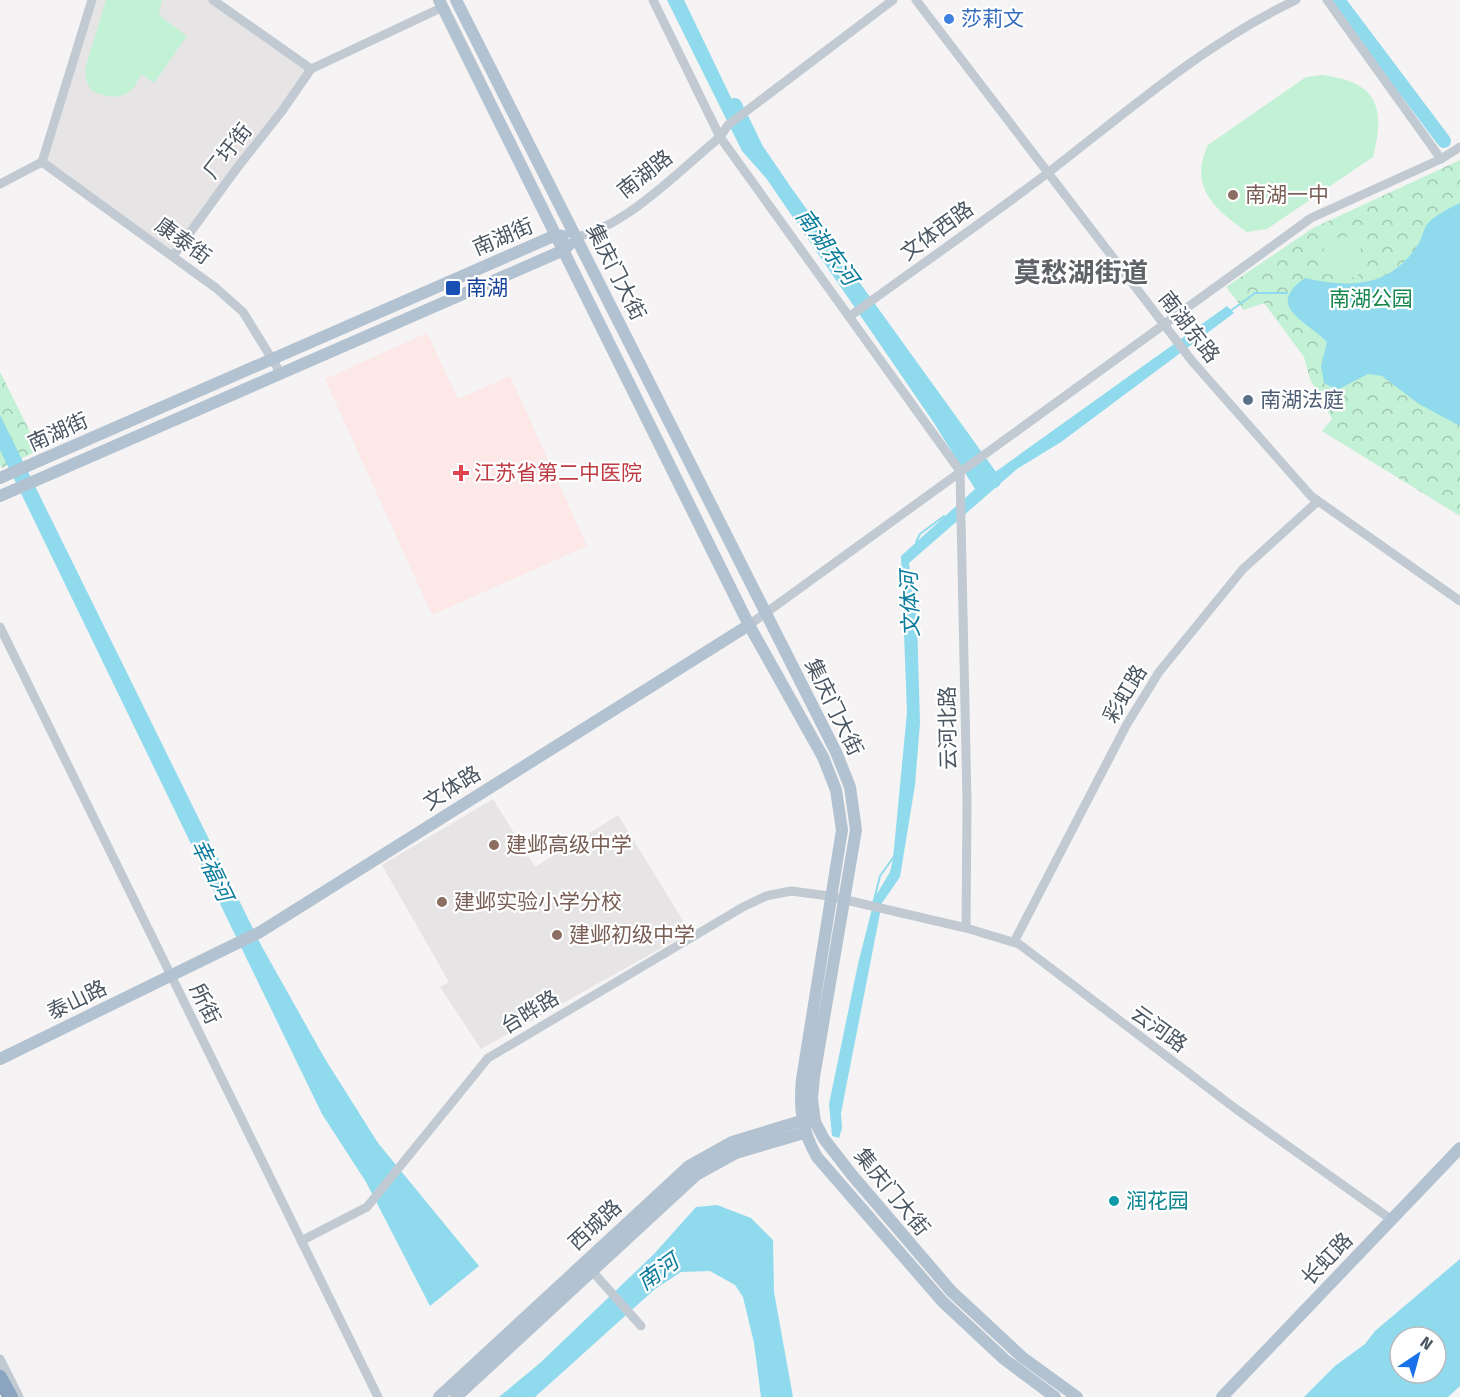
<svg xmlns="http://www.w3.org/2000/svg" width="1460" height="1397" font-family="'Fira Sans','Noto Sans SC',sans-serif">
<style>
.education{fill:#e6e4e5}
.medical{fill:#fce8e6}
.park{fill:url(#park-crowns)}
.garden{fill:#c3f1d5}
.water{fill:#90daee;fill-rule:evenodd}
.lines{fill:none;stroke-linecap:round;stroke-linejoin:round}
.stream{stroke:#90daee;stroke-width:2}
.river{stroke:#90daee;stroke-width:14}
.highway-casing{stroke:#7690ad;stroke-width:16}
.minor{stroke:#c1cad2;stroke-width:9}
.major{stroke:#b3c2d1;stroke-width:12}
.highway{stroke:#8ba5c1;stroke-width:14}
.major-bridge{stroke:#b3c2d1;stroke-width:12}
.shop-dot{fill:#3f7fe0;stroke:#fff;stroke-width:2}
.education-dot{fill:#8d6e63;stroke:#fff;stroke-width:2}
.transit-dot{fill:#1a4fb4;stroke:#fff;stroke-width:2}
.service-dot{fill:#5c6f8a;stroke:#fff;stroke-width:2}
.health-dot{fill:#e0444e;stroke:#fff;stroke-width:2}
.culture-dot{fill:#0f9aa8;stroke:#fff;stroke-width:2}
.labels{text-anchor:middle;dominant-baseline:central;stroke-width:4.5;stroke-linejoin:round;paint-order:stroke}
.shop-label{font-size:21px;fill:#366cbe;stroke:#fff;text-anchor:start}
.street-label{font-size:21px;fill:#4a5661;stroke:#fff}
.education-label{font-size:21px;fill:#785e54;stroke:#fff;text-anchor:start}
.transit-label{font-size:21px;fill:#164399;stroke:#fff;text-anchor:start}
.park-label{font-size:21px;fill:#17864f;stroke:#fff}
.service-label{font-size:21px;fill:#4e5e75;stroke:#fff;text-anchor:start}
.health-label{font-size:21px;fill:#be3a42;stroke:#fff;text-anchor:start}
.culture-label{font-size:21px;fill:#0d838f;stroke:#fff;text-anchor:start}
.water-label{font-size:22px;font-style:italic;fill:#0c7c9b;stroke:#fff}
.district-label{font-size:27px;font-weight:bold;fill:#5f6368;stroke:#fff}
</style>
<defs>
<pattern id="park-crowns" width="20" height="18" patternUnits="userSpaceOnUse" patternTransform="scale(1.5)"><rect width="20" height="18" fill="#c3f1d5"/><path d="M2 6a3 3 0 1 1 6 0M12 15a3 3 0 1 1 6 0" fill="none" stroke="#a0c6b0"/></pattern>
</defs>
<rect width="100%" height="100%" fill="#f5f3f3"/>
<!-- education -->
<path class="education" d="M92 0H213L311 69 173 256 42 162Z
M493 799 535 867 618 815 690 932 481 1049 440 987 449 982 382 865Z"/>
<!-- medical -->
<path class="medical" d="M427 333 458 399 510 376 587 546 432 615 325 379Z"/>
<!-- park -->
<path class="park" d="M1460 160V516L1322 431 1332 419 1310 379 1304 357 1264 303 1244 310 1226 287 1313 228Z
M0 372 39 450 2 468 0 465Z"/>
<!-- garden -->
<path class="garden" d="M106 0H162L159 15 187 36 154 83 141 74C132 99 113 102 91 90L87 83 85 69Z
M1322 75C1377 82 1386 106 1373 157L1267 229 1247 232C1215 209 1188 187 1208 145L1306 77Z
M1362 235 1358 278 1317 273 1327 239Z"/>
<!-- water -->
<path class="water" d="M667 0H684L762 162 938 402 987 475H991L1227 306 1234 313 1061 442 1017 469 909 563 917 620 920 723 915 785 900 877 882 903 841 1113 842 1128 839 1138 832 1136 829 1104 858 964 875 897 890 872 893 859 907 712 901 556 975 489 934 423 766 178 742 151Z
M1460 203V426L1419 404 1382 376 1368 374 1337 390 1324 383 1321 366 1327 342C1306 320 1264 307 1305 278 1351 288 1391 288 1419 243 1422 238 1423 231 1426 226 1432 216 1450 208 1460 203Z
M0 415 261 945 325 1059 378 1143 479 1266 430 1306 366 1182 322 1114 0 450Z
M717 1205 751 1218 773 1240 774 1292 793 1397H761L754 1343 743 1297 735 1285 710 1271 681 1272 655 1289 535 1397H499L540 1363 654 1254 696 1207Z
M1460 1259V1386L1448 1397H1304L1335 1366 1365 1344 1375 1331ZM1400 1337H1436V1373H1400Z"/>
<g class="lines">
<!-- stream -->
<path class="stream" d="M1229 312 1255 293H1287
M916 542 920 534 944 516
M873 904 880 876 895 855"/>
<!-- river -->
<path class="river" d="M1338 0 1444 141
M735 105 757 150 785 191 994 481"/>
<!-- highway casing -->
<g class="highway-casing">
<path id="highway" d="M0 1377 11 1397"/>
</g>
<!-- minor -->
<path class="minor" d="M213 0 311 69
M653 0 720 137 960 471 967 802 966 928
M916 0 1192 361 1311 496 1460 601
M1327 0 1441 159
M42 162 216 288 243 312 280 372
M42 162 92 0
M0 184 42 162
M576 237C627 226 680 170 720 137L728 125 893 0
M173 256 237 168 282 111 311 69 443 7
M849 317C915 269 983 222 1049 172 1128 111 1205 43 1296 0
M749 625 1311 218 1441 159 1460 147
M0 627 378 1397
M1014 942 1127 724 1159 672 1243 569 1318 501
M301 1241 367 1207 488 1058 743 907 766 896 791 891 829 896 966 928 1019 944 1236 1109 1392 1220
M592 1271 641 1326
M0 1359 19 1397"/>
<!-- major -->
<path class="major" d="M439 0 749 625 823 757 836 790 842 830 802 1079C799 1109 802 1131 817 1157L942 1301 1004 1359 1055 1397
M456 0 836 752 850 787 856 830 814 1077 812 1099 815 1122 824 1139 852 1175 951 1291 1022 1357 1077 1397
M41 460 556 235 563 236
M0 496 564 250 569 245
M0 1059 260 932 749 625
M439 1397 689 1166 732 1142 801 1121
M456 1397 696 1175 736 1153 804 1133
M1222 1397 1460 1148"/>
<!-- highway -->
<use href="#highway" class="highway"/>
<!-- major-bridge -->
<path class="major-bridge" d="M0 478 41 460"/>
</g>
<!-- markers -->
<circle class="shop-dot" cx="949" cy="19" r="6"/>
<g class="education-dot">
<circle cx="1233" cy="195" r="6"/>
<circle cx="494" cy="845" r="6"/>
<circle cx="442" cy="902" r="6"/>
<circle cx="557" cy="935" r="6"/>
</g>
<rect class="transit-dot" x="445" y="280" width="16" height="16" rx="3"/>
<circle class="service-dot" cx="1248" cy="400" r="6"/>
<path class="health-dot" d="M458 464h6v6h6v6h-6v6h-6v-6h-6v-6h6z"/>
<circle class="culture-dot" cx="1114" cy="1201" r="6"/>
<g class="labels">
<!-- shop labels -->
<g class="shop-label">
<text x="961" y="19">莎莉文</text>
</g>
<!-- street labels -->
<g class="street-label">
<text transform="translate(228 151) rotate(-52)">厂圩街</text>
<text transform="translate(645 174) rotate(-38)">南湖路</text>
<text transform="translate(937 231) rotate(-36)">文体西路</text>
<text transform="translate(503 237) rotate(-23)">南湖街</text>
<text transform="translate(183 241) rotate(36)">康泰街</text>
<text transform="translate(616 272) rotate(63)">集庆门大街</text>
<text transform="translate(1189 327) rotate(52)">南湖东路</text>
<text transform="translate(58 432) rotate(-24)">南湖街</text>
<text transform="translate(1125 694) rotate(-59)">彩虹路</text>
<text transform="translate(834 707) rotate(64)">集庆门大街</text>
<text transform="translate(948 728) rotate(-91)">云河北路</text>
<text transform="translate(452 788) rotate(-32)">文体路</text>
<text transform="translate(77 1000) rotate(-26)">泰山路</text>
<text transform="translate(205 1004) rotate(64)">所街</text>
<text transform="translate(530 1012) rotate(-31)">台晔路</text>
<text transform="translate(1159 1029) rotate(36)">云河路</text>
<text transform="translate(892 1192) rotate(51)">集庆门大街</text>
<text transform="translate(595 1225) rotate(-43)">西城路</text>
<text transform="translate(1327 1259) rotate(-46)">长虹路</text>
</g>
<!-- education labels -->
<g class="education-label">
<text x="1245" y="195">南湖一中</text>
<text x="506" y="845">建邺高级中学</text>
<text x="454" y="902">建邺实验小学分校</text>
<text x="569" y="935">建邺初级中学</text>
</g>
<!-- transit labels -->
<g class="transit-label">
<text x="466" y="288">南湖</text>
</g>
<!-- park labels -->
<g class="park-label">
<text x="1371" y="299">南湖公园</text>
</g>
<!-- service labels -->
<g class="service-label">
<text x="1260" y="400">南湖法庭</text>
</g>
<!-- health labels -->
<g class="health-label">
<text x="474" y="473">江苏省第二中医院</text>
</g>
<!-- culture labels -->
<g class="culture-label">
<text x="1126" y="1201">润花园</text>
</g>
<!-- water labels -->
<g class="water-label">
<text transform="translate(827 247) rotate(54)">南湖东河</text>
<text transform="translate(910 604) rotate(-92)">文体河</text>
<text transform="translate(212 870) rotate(64)">幸福河</text>
<text transform="translate(658 1272) rotate(-36)">南河</text>
</g>
<!-- district labels -->
<g class="district-label">
<text x="1081" y="273">莫愁湖街道</text>
</g>
</g>
<!-- north arrow -->
<g transform="translate(1418 1355) rotate(36)"><circle r="28" fill="#ffffff" stroke="#b7bbc0" stroke-width="1.5"/>
<path d="M0-4.5L10 22L0 15L-10 22Z" fill="#1a73e8"/>
<text y="-9" font-size="16" font-weight="bold" text-anchor="middle" fill="#4a5661">N</text>
</g>
</svg>
